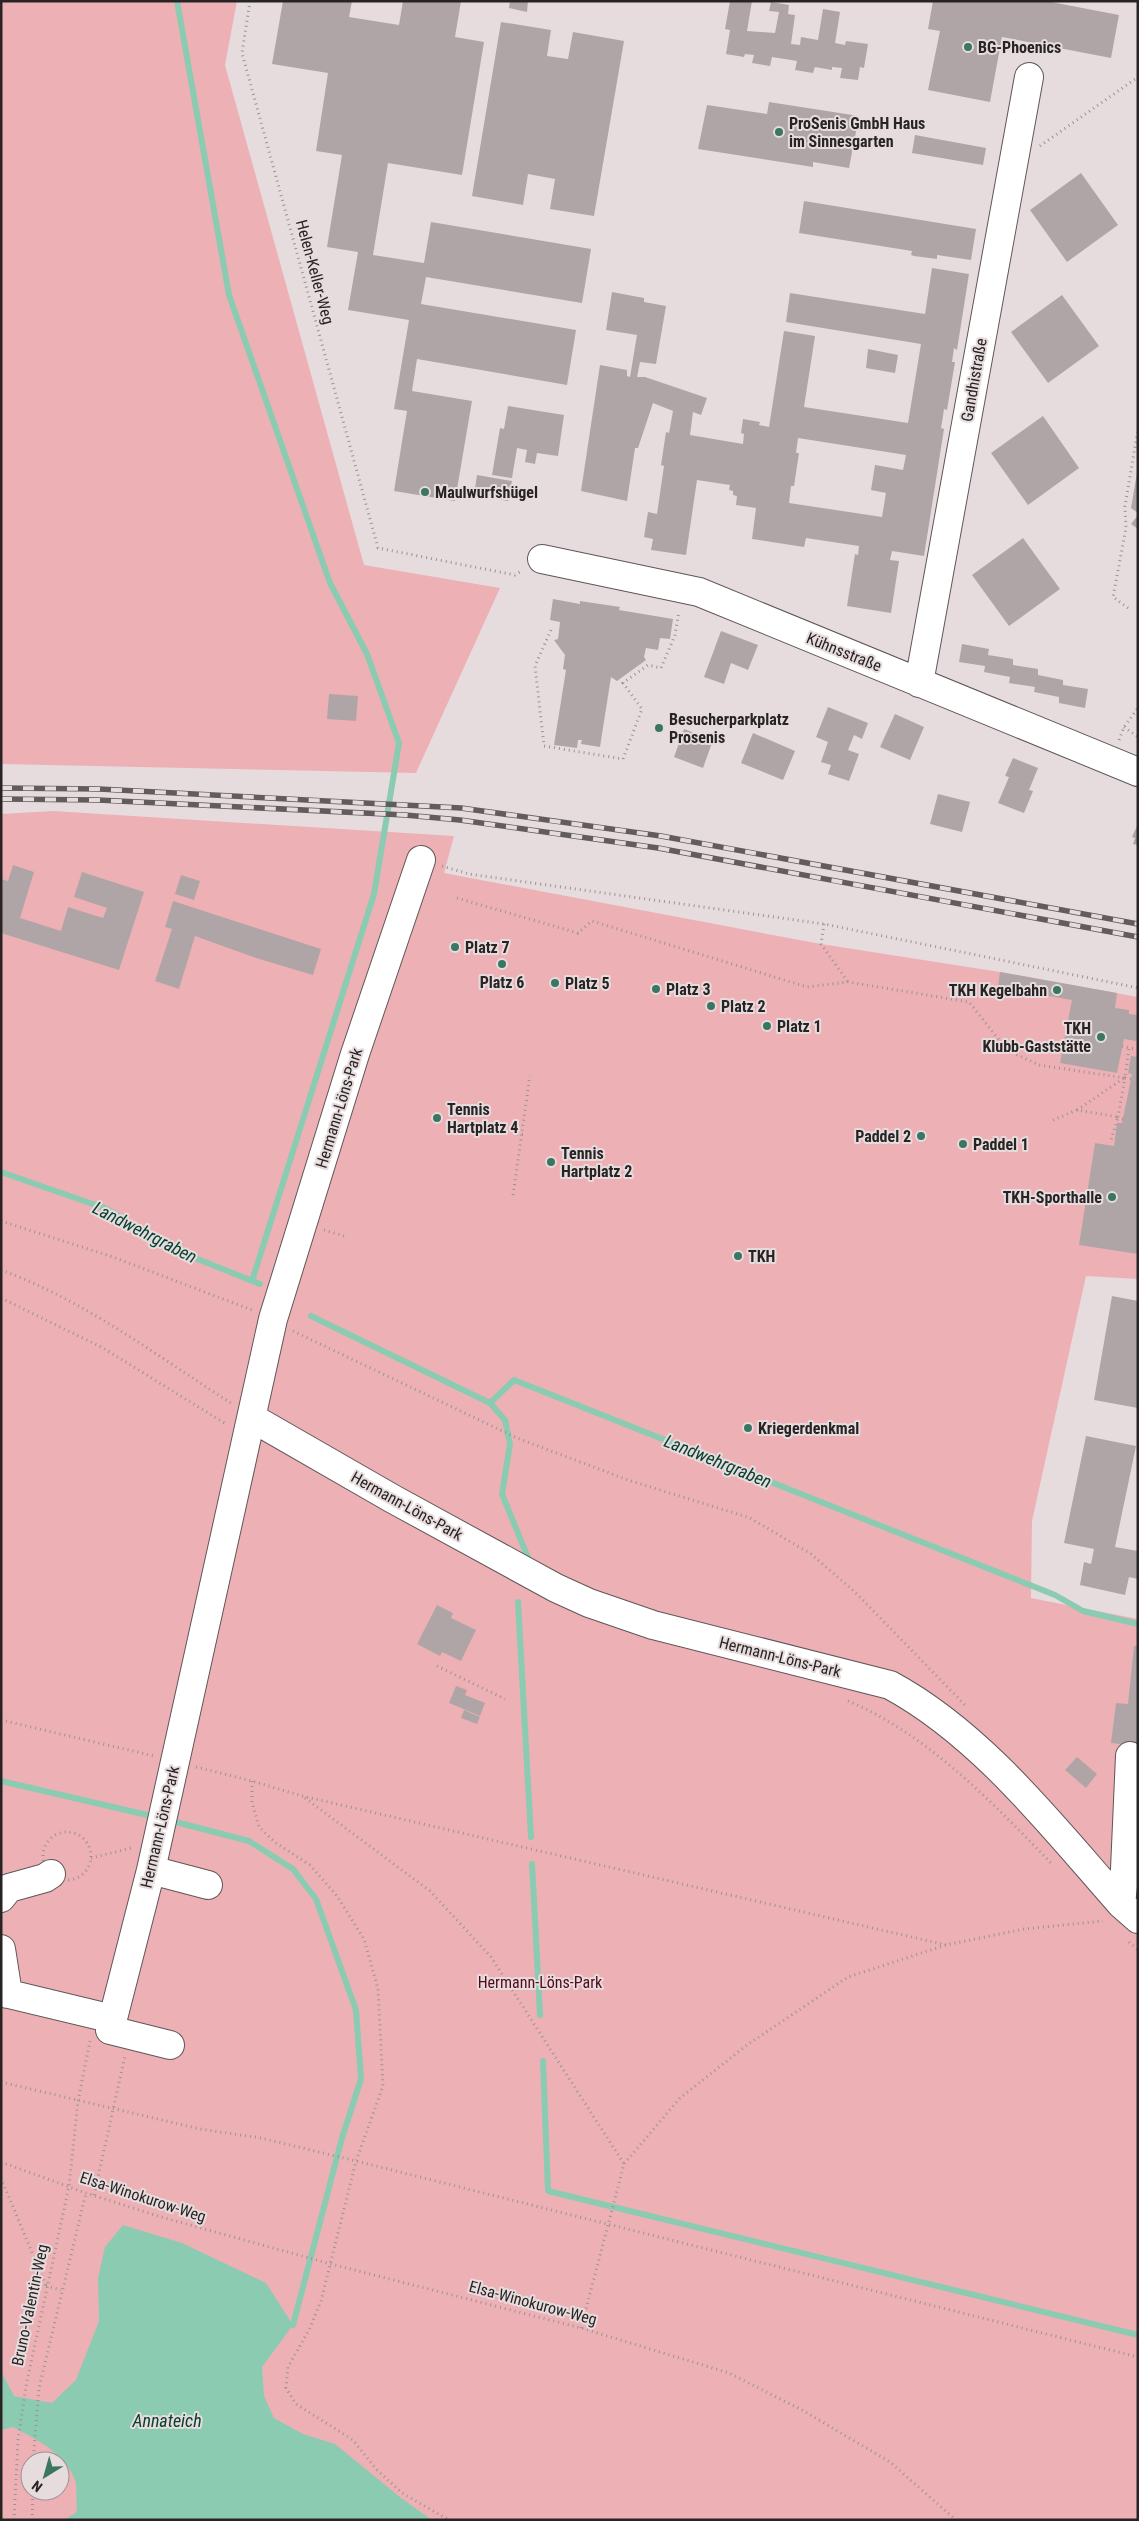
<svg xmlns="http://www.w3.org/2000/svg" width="1139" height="2521" font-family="'Roboto Condensed',sans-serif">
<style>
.green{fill:#edb1b5;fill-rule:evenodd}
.water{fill:#8acbb2}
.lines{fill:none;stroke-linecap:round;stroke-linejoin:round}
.stream{stroke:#8acbb2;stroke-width:6}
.building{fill:#b0a5a6;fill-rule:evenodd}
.minor-casing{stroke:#5f5657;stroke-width:30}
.path{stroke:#9b9393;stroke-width:3;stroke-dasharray:1 4;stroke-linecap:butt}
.minor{stroke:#fff;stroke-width:28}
.rail-casing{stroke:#625c5c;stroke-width:5.5}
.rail{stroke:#e7dcdd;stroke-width:4;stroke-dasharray:11;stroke-linecap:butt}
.poi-dot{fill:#3a7661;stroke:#e7dcdd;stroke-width:2}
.labels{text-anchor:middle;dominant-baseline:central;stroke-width:4;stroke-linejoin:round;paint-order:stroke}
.poi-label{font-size:16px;font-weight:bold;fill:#282424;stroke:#e7dcdd;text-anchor:start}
.street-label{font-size:16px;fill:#282424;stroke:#e7dcdd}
.park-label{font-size:16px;fill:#54081b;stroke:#e7dcdd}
.water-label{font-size:18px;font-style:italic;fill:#054030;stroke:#e7dcdd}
</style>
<rect width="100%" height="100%" fill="#e7dcdd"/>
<!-- green -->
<path class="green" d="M1 1H237L225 65 364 565 500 588 416 773 1 764Z
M53 811 454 836 444 873 821 944 1000 972 1138 997V1279L1086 1276 1032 1521 1031 1598 1138 1619V2520H1V814ZM30 2461H60V2491H30Z"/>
<!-- water -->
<path class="water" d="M123 2225 182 2243 266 2283 293 2325 262 2367 264 2396 274 2418 303 2434 335 2444 401 2498 432 2520H64L77 2512C76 2503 77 2493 76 2484 69 2455 37 2440 13 2427L1 2430V2371L14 2396 52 2403 76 2380 99 2321 98 2278 105 2247Z"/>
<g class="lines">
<!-- stream -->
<path class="stream" d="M177 1 229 295 330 583 367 654 399 743 374 894 252 1281
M1 1172 107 1209 185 1254 260 1284
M311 1316 490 1403 514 1380 1055 1595 1083 1611 1138 1624
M490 1403 505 1420 510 1444 502 1494 529 1560
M518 1602 531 1837
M1 1781 156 1817
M168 1820 249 1841 293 1869 316 1899 356 2010 361 2079 342 2138 293 2325
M532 1864 540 2015
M543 2061 548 2191 1138 2335"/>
</g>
<!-- building -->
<path class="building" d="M283 1H352L349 17 399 25 403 1H461L455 37 484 42 462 175 388 163 373 255 424 263 431 222 591 249 582 303 426 277 421 304 576 330 567 385 417 359 412 391 472 401 455 501 394 491 407 411 394 409 409 320 348 310 358 252 327 247 342 155 316 151 328 73 272 64Z
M510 1H528L527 12 509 8Z
M730 1H752L747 31 775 33 779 12 769 11 771 2 789 5 788 14 795 15 791 44 800 45 801 37 818 40 823 9 840 12 835 43 845 45 846 41 868 44 864 68 860 67 858 80 840 78 842 68 832 67V70L815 67 813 73 795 70 797 61 772 57 770 66 752 63 754 55 745 54 744 57 726 54 730 30 725 29Z
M933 1H1046L1119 15 1111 58 1002 37 990 102 928 90 940 31 928 29Z
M501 22 551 30 547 56 568 59 573 32 624 41 594 216 550 209 555 179 528 174 523 205 472 196Z
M769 102 859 116 849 168 813 162V167L698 149 707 105 767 114Z
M915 135 986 148 983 165 912 153Z
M1081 173 1118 225 1067 262 1030 210Z
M804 201 976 229 971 260 937 255V259L914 256 911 255 912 251 799 233Z
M932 268 969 274 957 350 954 348 952 362H955L947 410 944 409 943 416 941 428 944 429 924 556 892 551 890 560 899 561 891 613 847 606 855 554 858 555 859 546 806 538 804 547 752 539 756 508 736 505 737 496 733 495V491L729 490 730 485 697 480 686 555 651 550 653 539 644 537 648 512 657 514 664 466 661 465 666 432 669 433 673 411 653 403 638 448H635L627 501 581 491 600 365 627 370V376L630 377 637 335 606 330 612 292 644 298V302L666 306 656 364 640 362 637 377H645L707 398 701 415 693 412 690 435 743 444 744 434 741 433 743 419 760 422 759 425 769 427 784 331 815 336 804 407 908 423 921 344 786 322 790 293 925 314ZM798 438 906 455 903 470 875 465 871 490 886 493 882 517 789 503 791 486H794L799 453H796Z
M1062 295 1099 346 1048 383 1011 332Z
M868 349 898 355 895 373 866 368Z
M508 406 564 415 558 456 537 453 535 464 525 462 527 450 517 448 512 478 492 475 500 428 504 429Z
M1043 416 1079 468 1028 505 991 453Z
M1137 473 1138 474V513L1131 508Z
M477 475 512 481 508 501 474 495Z
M1138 515V529L1131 524Z
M1023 538 1060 589 1009 626 972 575Z
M553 599 580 604V601L620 607 619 610 673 619 670 639 660 638 658 650 646 648 644 657 646 660 617 681 611 677 600 747 581 744 582 740H578L577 748 554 745 566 670 563 669 565 655 554 640 558 639 560 622 550 620Z
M721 631 758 645 748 670 731 663 724 684 704 677Z
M962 644 989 649 988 655 1013 659V665L1038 669V675L1063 680V685L1088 689 1085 708 1059 703V697L1034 692 1035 687 1009 683 1010 677 984 672 985 666 959 662Z
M329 694 358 696 356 721 327 719Z
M828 707 868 723 862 739 854 735 848 750 859 754 849 781 828 774 831 765 821 762 828 742 816 737Z
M895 714 924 727 910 760 880 747Z
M684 729 713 740 703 768 674 757Z
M753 733 795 751 783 780 741 763Z
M1013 758 1038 768 1029 790 1033 791 1024 813 998 803 1009 777 1005 776Z
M938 794 970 802 962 832 930 824Z
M1138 824V845L1133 844 1135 838 1132 837Z
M13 865 34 872 20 918 61 931 68 907 103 918 107 908 74 897 82 872 144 892 119 970 1 933V879L8 881Z
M181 875 200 881 194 900 175 894Z
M173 901 321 949 313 975 256 958 195 936 179 989 155 981 172 929 165 927Z
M1000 972 1117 993 1115 1008 1129 1010V1014L1138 1015V1034L1136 1041 1124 1039 1117 1073 1060 1063 1072 1000 998 987Z
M1131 1056 1138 1057V1254L1079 1245 1095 1143 1114 1146 1117 1123H1122L1132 1074 1128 1073Z
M1112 1296 1138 1301V1408L1094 1400Z
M1086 1436 1136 1446 1115 1547 1138 1551V1579L1129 1577 1125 1595 1080 1585 1084 1562 1091 1564 1094 1549 1064 1543Z
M437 1605 453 1613 451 1618 476 1630 461 1661 442 1652 440 1656 417 1644Z
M1134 1646H1138V1746L1111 1743 1116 1703 1128 1704Z
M456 1686 467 1690 465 1695 485 1703 480 1716 449 1703Z
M464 1710 480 1717 477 1724 461 1718Z
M1077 1757 1097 1774 1086 1788 1065 1770Z"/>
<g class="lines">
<!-- minor casing -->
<g class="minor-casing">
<path id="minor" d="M542 559 699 592 1138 772
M919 683 1029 77
M252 1418 393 1499 556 1588 589 1603 653 1625 890 1685C981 1734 1053 1827 1121 1904L1138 1919
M151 1870 208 1885
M1 1898 9 1888 45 1878 51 1874
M1121 1904 1125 1869 1130 1756
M1 1949 8 1994
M1 1992 113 2019
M170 2045 110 2030 151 1870 273 1319 355 1054 421 860"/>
</g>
<!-- path -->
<path class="path" d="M250 1 242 53 378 548 515 575 523 570
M1040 146 1138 77
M1128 608 1113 597 1126 528 1125 506 1138 429
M551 630 535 666 544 746 623 759 642 709 623 683 648 665 661 668 675 635 679 611
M1124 727 1138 737
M1119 740 1124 727 1138 708
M442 866 469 874 824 924 1138 988
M457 898 578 933 592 921 807 987 848 982 969 1002 1007 1050 1039 1065 1125 1078 1129 1048 1138 1049
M824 924 821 944 848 982
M1122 1046 1129 1048
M1077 1110 1124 1078
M1123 1119 1118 1117 1125 1078 1131 1079
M1053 1120 1077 1110 1118 1117 1111 1140
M517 1134 527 1135
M513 1195 530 1076
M1 1221 113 1257 252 1310
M324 1230 344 1236
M1 1270C84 1300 157 1356 231 1403
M1 1298 103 1348 226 1424
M293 1331 517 1438 628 1480 750 1518 811 1554 855 1592 965 1705
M437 1666 505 1699
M848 1701C927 1734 992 1802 1051 1863
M1 1720 154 1756
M196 1767 252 1781 302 1796 946 1945
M252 1781V1802L259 1827 276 1843 310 1865 337 1896 364 1939 378 1989 383 2086 356 2161 321 2301 309 2330 288 2367 286 2388 296 2404 353 2440 376 2469 402 2493 449 2520
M305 1798 430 1891 491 1957 624 2164
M43 1856a24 24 0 1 1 48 0a24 24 0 1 1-48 0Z
M91 1858 131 1848
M1129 1942 1138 1950
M1 2082 200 2129 261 2138 356 2161 1138 2357
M1 2162 86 2193 161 2217 331 2264 581 2328 729 2373 802 2410 890 2462 956 2520
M1 2178 46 2286
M94 2195 125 2056
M46 2286 61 2290
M581 2328 624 2164 680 2098 747 2045 848 1977 946 1945 1024 1929 1103 1921
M33 2461 39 2388 86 2193
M14 2520 18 2440 26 2386 69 2186 78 2101 90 2041
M32 2520 33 2491"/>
<!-- minor -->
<use href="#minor" class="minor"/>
<!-- rail casing -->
<g class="rail-casing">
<path id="rail" d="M1 788 99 789 461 808 661 836 1138 924
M1 799 98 800 405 815 460 820 658 848 1138 937"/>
</g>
<!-- rail -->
<use href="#rail" class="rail"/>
</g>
<!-- markers -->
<g class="poi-dot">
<circle cx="968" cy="47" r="5"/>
<circle cx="779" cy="132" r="5"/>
<circle cx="425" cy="492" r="5"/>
<circle cx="659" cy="728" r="5"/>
<circle cx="455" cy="947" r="5"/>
<circle cx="502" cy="964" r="5"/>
<circle cx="555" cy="983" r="5"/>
<circle cx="656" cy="989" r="5"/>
<circle cx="1057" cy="990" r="5"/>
<circle cx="711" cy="1006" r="5"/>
<circle cx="767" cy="1026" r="5"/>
<circle cx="1101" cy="1037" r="5"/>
<circle cx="437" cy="1118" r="5"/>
<circle cx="921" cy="1136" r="5"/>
<circle cx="963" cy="1144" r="5"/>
<circle cx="551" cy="1162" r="5"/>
<circle cx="1112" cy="1197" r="5"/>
<circle cx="738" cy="1256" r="5"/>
<circle cx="748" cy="1428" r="5"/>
</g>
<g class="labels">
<!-- poi labels -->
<g class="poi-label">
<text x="978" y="47">BG-Phoenics</text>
<text x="789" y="123">ProSenis GmbH Haus<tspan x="789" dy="18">im Sinnesgarten</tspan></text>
<text x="435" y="492">Maulwurfshügel</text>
<text x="669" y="719">Besucherparkplatz<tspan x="669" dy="18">Prosenis</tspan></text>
<text x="465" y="947">Platz 7</text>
<text x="502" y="982" text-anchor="middle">Platz 6</text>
<text x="565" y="983">Platz 5</text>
<text x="666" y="989">Platz 3</text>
<text x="1047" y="990" text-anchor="end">TKH Kegelbahn</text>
<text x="721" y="1006">Platz 2</text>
<text x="777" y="1026">Platz 1</text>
<text x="1091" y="1028" text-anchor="end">TKH<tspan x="1091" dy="18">Klubb-Gaststätte</tspan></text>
<text x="447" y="1109">Tennis<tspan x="447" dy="18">Hartplatz 4</tspan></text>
<text x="911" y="1136" text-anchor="end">Paddel 2</text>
<text x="973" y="1144">Paddel 1</text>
<text x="561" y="1153">Tennis<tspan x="561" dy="18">Hartplatz 2</tspan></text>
<text x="1102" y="1197" text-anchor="end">TKH-Sporthalle</text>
<text x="748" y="1256">TKH</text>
<text x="758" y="1428">Kriegerdenkmal</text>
</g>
<!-- street labels -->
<g class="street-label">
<text transform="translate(315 272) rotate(75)">Helen-Keller-Weg</text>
<text transform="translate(974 380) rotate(-80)">Gandhistraße</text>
<text transform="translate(844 652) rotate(22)">Kühnsstraße</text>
<text transform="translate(339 1108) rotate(-73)">Hermann-Löns-Park</text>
<text transform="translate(407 1506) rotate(29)">Hermann-Löns-Park</text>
<text transform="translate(780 1657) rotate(14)">Hermann-Löns-Park</text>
<text transform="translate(160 1827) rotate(-77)">Hermann-Löns-Park</text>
<text transform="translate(143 2197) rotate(18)">Elsa-Winokurow-Weg</text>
<text transform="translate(533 2303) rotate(15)">Elsa-Winokurow-Weg</text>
<text transform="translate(30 2305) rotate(-78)">Bruno-Valentin-Weg</text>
</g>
<!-- park labels -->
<g class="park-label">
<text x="540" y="1982">Hermann-Löns-Park</text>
</g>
<!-- water labels -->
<g class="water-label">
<text transform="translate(145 1232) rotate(27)">Landwehrgraben</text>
<text transform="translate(718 1461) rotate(22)">Landwehrgraben</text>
<text x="167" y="2420">Annateich</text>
</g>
</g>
<!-- border -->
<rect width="1139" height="2521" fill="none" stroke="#282424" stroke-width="5"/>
<!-- north arrow -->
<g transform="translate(45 2476) rotate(217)"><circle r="24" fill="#e7dcdd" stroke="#9b9293"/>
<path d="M0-4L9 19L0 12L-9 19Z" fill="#3a7661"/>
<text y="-8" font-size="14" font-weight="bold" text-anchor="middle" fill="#282424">N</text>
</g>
</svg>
